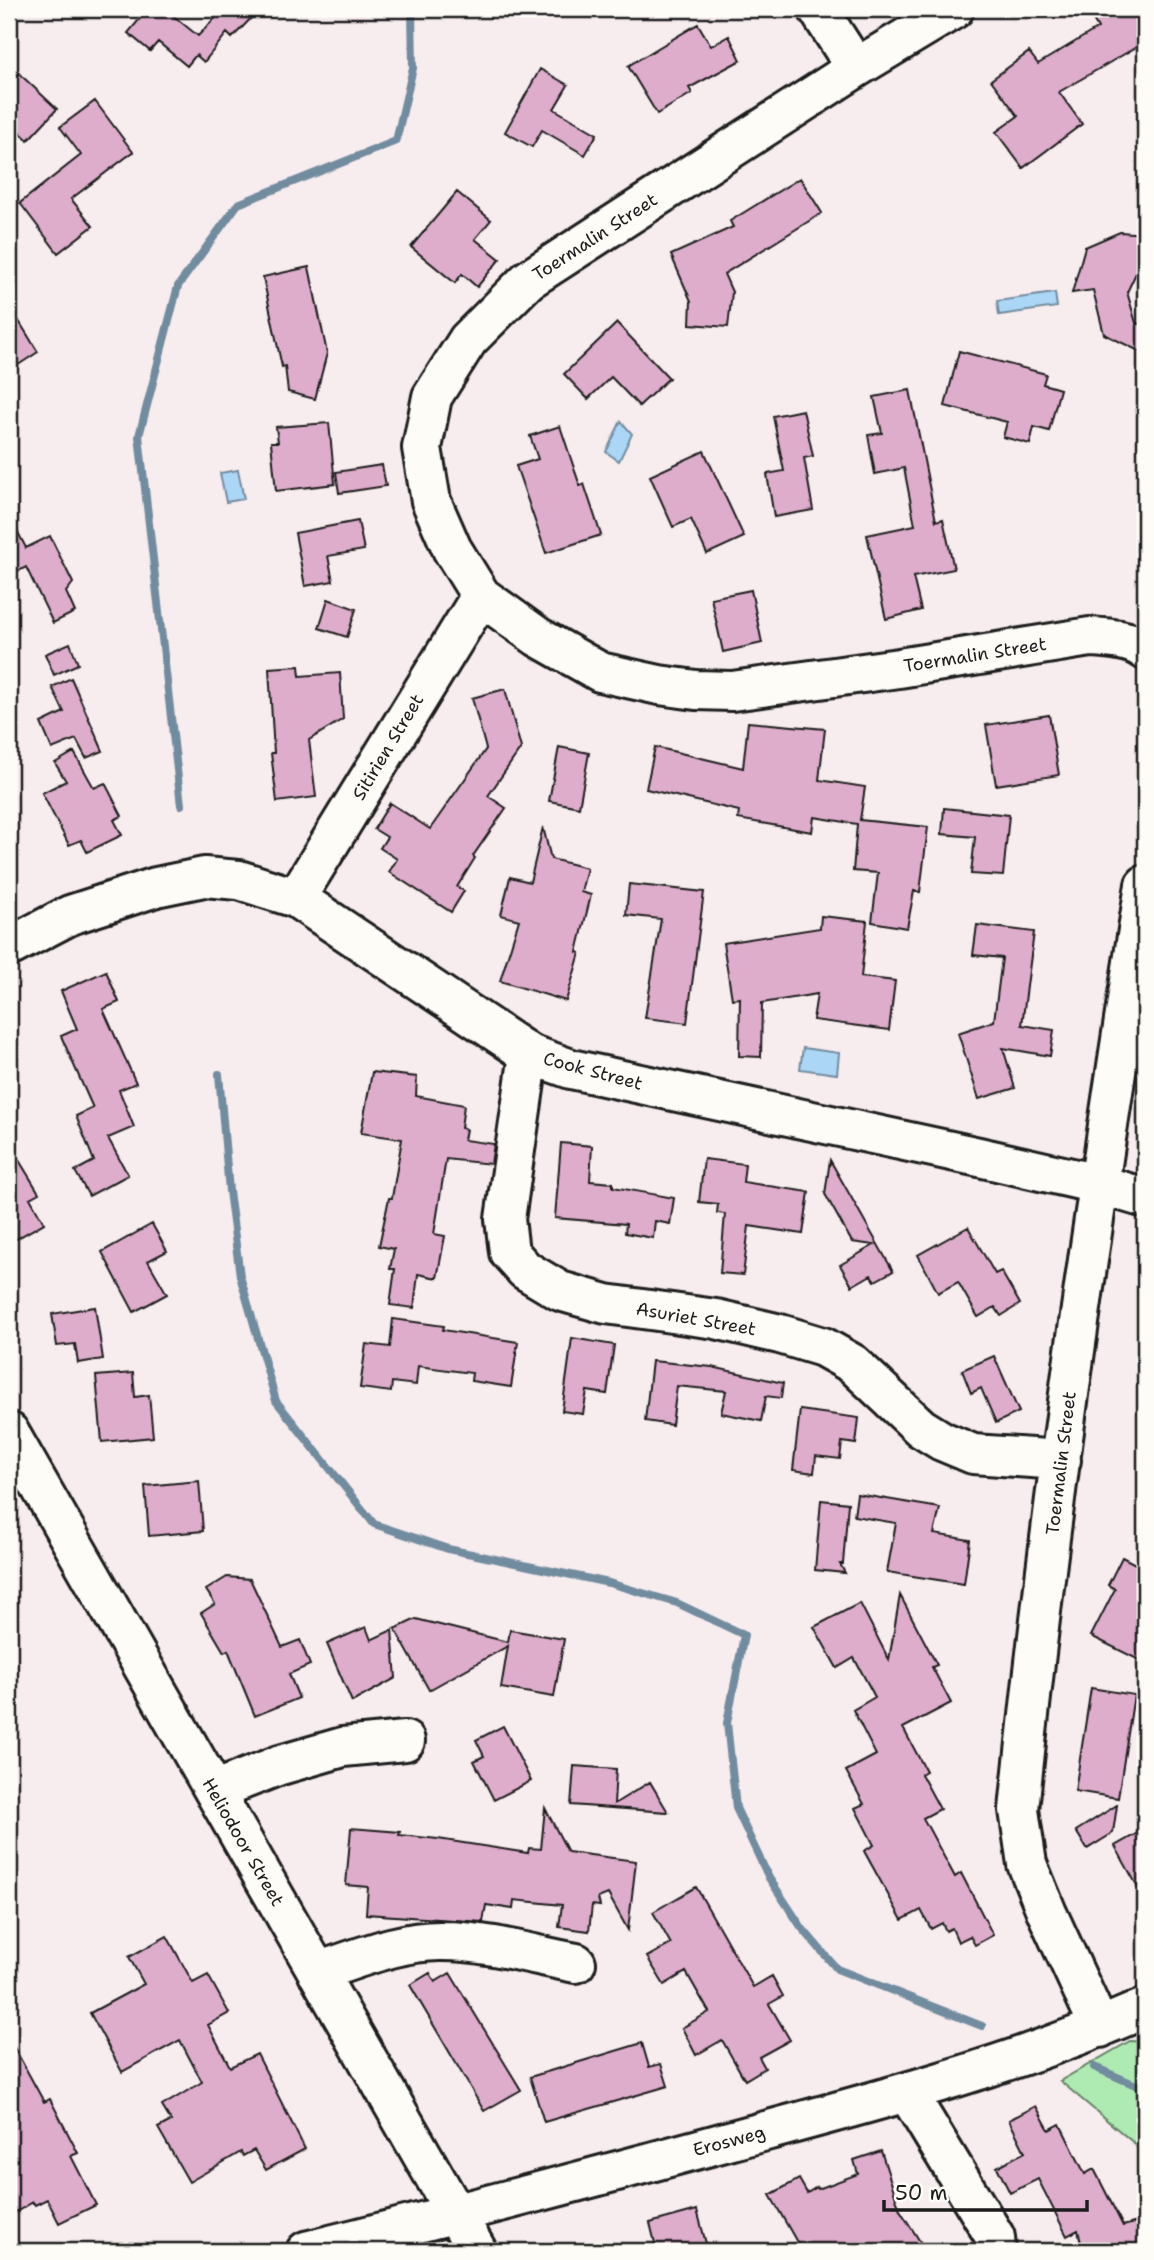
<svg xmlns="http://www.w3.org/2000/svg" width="1154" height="2260" font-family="'Shantell Sans',sans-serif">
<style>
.green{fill:#aeebb2;stroke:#658467;stroke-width:2}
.water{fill:#abd6f6;stroke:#728c9f;stroke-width:2}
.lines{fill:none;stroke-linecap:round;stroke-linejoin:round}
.stream{stroke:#728c9f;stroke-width:8}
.building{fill:#deadcc;stroke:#1c1c1c;stroke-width:2}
.minor-casing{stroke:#1c1c1c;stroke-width:44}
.minor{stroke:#fdfcf7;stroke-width:38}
.labels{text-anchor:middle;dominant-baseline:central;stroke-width:5;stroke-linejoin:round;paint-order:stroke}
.street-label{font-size:18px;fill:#1c1c1c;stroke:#fdfcf7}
</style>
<rect width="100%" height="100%" fill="#f7ecee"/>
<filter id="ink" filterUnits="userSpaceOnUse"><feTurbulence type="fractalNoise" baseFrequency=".0143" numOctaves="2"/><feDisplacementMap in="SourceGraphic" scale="14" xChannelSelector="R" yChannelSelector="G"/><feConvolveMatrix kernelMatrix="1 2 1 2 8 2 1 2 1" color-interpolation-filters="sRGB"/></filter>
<g filter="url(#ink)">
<!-- green -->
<path class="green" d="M1130 2041 1145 2042V2164L1135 2144 1060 2081Z"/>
<!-- water -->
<path class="water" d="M1055 293 1057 307 999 315 997 301Z
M621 421 632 434 619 461 606 452Z
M238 470 244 499 226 502 220 473Z
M803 1048 839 1053 837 1074 800 1069Z"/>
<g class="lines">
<!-- stream -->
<path class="stream" d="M181 805 139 436 178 286 238 204 396 141 413 68 412 9
M219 1074 229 1191 240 1276 276 1401 374 1524 448 1549 609 1583 677 1603 744 1635 727 1723 736 1808 769 1878 802 1928 837 1969 982 2026
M1094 2067 1145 2089"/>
</g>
<!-- building -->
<path class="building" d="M148 9H165L198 36 224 9H260L232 38 227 33 204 62 196 55 187 66 158 42 150 51 128 33Z
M1087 9H1145V42L1059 92 1082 124 1023 168 996 132 1018 116 991 80 1029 52 1038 64 1098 28Z
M698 24 711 46 729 36 741 60 689 88 692 93 657 114 628 66Z
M9 64 57 109 28 140 9 122Z
M540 69 568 85 554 109 597 134 585 155 542 130 532 147 505 132Z
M95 101 133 152 71 199 93 226 58 253 20 203 81 155 60 127Z
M800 178 822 213 724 274 732 292 728 327 690 324 691 301 671 255 733 227 730 221Z
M457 192 491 220 475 239 500 259 477 287 462 274 455 283 411 247Z
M1120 232 1145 234V254L1127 292 1136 323 1145 326V354L1104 334 1093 290 1072 293 1085 247Z
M309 267 327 353 315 399 288 392 285 366 282 367 263 277Z
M9 305 38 352 9 371Z
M617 323 669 378 639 406 611 377 588 399 564 374Z
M959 351 1046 374 1043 384 1060 389 1049 431 1034 427 1030 444 1003 437 1007 422 945 406Z
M910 390 936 521 943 519 954 569 913 577 921 610 886 619 867 535 915 525 904 468 875 474 868 435 882 433 874 397Z
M803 410 813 456 804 458 813 510 774 517 767 474 784 471 773 416Z
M329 423 335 484 276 491 271 442H278L276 427Z
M560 426 580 486 584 484 601 535 546 553 516 466 538 459 530 436Z
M704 451 744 537 707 554 691 519 673 527 650 476Z
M382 465 386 486 339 493 336 472Z
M9 515 26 548 50 536 73 583 66 592 75 612 53 623 26 567 9 576Z
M358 521 364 550 328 556 333 581 305 586 295 533Z
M751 590 762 643 723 652 711 598Z
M328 599 356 609 347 637 319 628Z
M70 643 78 664 54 675 45 654Z
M299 666 300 676 340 673 343 719 309 740 316 797 277 802 271 753H274L269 668Z
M71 678 103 751 86 758 76 739 52 749 41 723 64 712 52 687Z
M505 689 521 748 488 796 506 808 473 856 475 858 457 887 464 891 451 912 389 872 397 859 380 848 387 837 374 829 390 803 430 829 486 749 472 698Z
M1049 715 1059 775 996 785 986 725Z
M748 722 825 729 819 780 865 787 860 820 928 827 920 892 914 891 907 928 872 922 878 873 853 871 857 824 814 817 812 832 738 819 739 811 646 789 655 747 743 768Z
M559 747 589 753 579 807 549 801Z
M74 752 94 788 105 783 122 816 114 820 122 835 87 852 81 840 69 845 42 793 66 781 55 763Z
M944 808 1009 815 1003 876 971 874 975 837 942 834Z
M543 827 551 859 587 868 581 892 591 895 577 952 580 953 566 1001 500 981 519 920 501 915 510 877 530 882Z
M629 884 704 892 687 1023 645 1018 661 919 626 915Z
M821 916 867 921 861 977 895 981 889 1030 813 1020 817 994 762 1003 761 1057 739 1056 740 998 732 999 723 943 820 928Z
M977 925 1034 932 1022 1025 1054 1030 1050 1056 1003 1048 1015 1088 979 1099 958 1033 994 1021 1002 958 973 955Z
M106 971 119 1002 103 1009 136 1083 119 1090 134 1127 108 1138 128 1175 89 1196 75 1171 94 1161 76 1116 93 1108 61 1036 77 1029 61 991Z
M372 1072 417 1077 416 1096 464 1105 461 1128 466 1129 464 1140 494 1144 491 1164 446 1159 434 1234 445 1236 437 1278 418 1274 414 1308 390 1305 395 1269H390L394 1249 379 1246 389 1198H392L402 1139 361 1133Z
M561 1143 592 1146 590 1181 613 1183V1187L674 1198 670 1224 655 1221 653 1238 625 1233 626 1224 555 1218Z
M9 1144 39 1193 30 1198 44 1223 9 1243Z
M704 1159 745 1164 743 1182 809 1192 803 1234 749 1226 743 1275 720 1273 725 1214 717 1213 718 1204 699 1202Z
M830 1160 893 1271 875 1281 871 1275 852 1286 840 1265 874 1245 852 1242 825 1194Z
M152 1224 167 1251 148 1261 167 1294 134 1312 102 1252Z
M968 1227 995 1274 1001 1271 1020 1304 1001 1316 995 1307 978 1317 958 1282 938 1293 918 1255Z
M95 1307 103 1359 78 1363 75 1344 57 1346 52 1314Z
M393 1319 444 1326 443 1330 518 1342 511 1387 471 1381 472 1373 418 1366 416 1385 392 1382 391 1392 360 1388 366 1344 390 1347Z
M572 1338 614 1345 607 1394 587 1391 583 1414 562 1411Z
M994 1356 1019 1412 996 1423 981 1388 971 1393 962 1370Z
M652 1361 712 1367 783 1383 781 1398 766 1396 761 1421 721 1413 726 1391 677 1386 672 1425 645 1421Z
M133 1373 135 1397 149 1395 153 1437 102 1442 96 1376Z
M800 1410 859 1418 856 1444 842 1442 840 1459 816 1456 814 1473 793 1470Z
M199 1481 203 1531 149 1536 145 1486Z
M857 1494 940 1508 934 1534 970 1540 964 1584 887 1572 896 1523 854 1516Z
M821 1500 848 1503 843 1564H840L845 1573 815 1570Z
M1122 1557 1145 1569V1663L1091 1636 1115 1589 1108 1585Z
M227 1577 250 1579 282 1647 300 1640 310 1665 289 1674 299 1698 255 1716 228 1650 224 1652 201 1613 215 1604 206 1590Z
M900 1595 937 1665 932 1667 951 1703 903 1728 926 1771 921 1774 940 1809 923 1818 955 1877 961 1873 993 1935 975 1945 970 1936 958 1942 952 1928 946 1931 942 1923 931 1929 921 1910 902 1920 864 1851 874 1845 855 1808 864 1804 846 1771 876 1755 853 1710 875 1697 854 1658 837 1668 814 1627 860 1603 889 1660Z
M416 1619 508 1642 510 1630 564 1639 554 1697 501 1688 508 1646 429 1690 395 1629Z
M366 1627 371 1640 392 1630 396 1678 352 1702 327 1644Z
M1091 1688 1134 1695 1118 1798 1075 1791Z
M503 1726 531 1781 494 1800 474 1761 484 1756 476 1740Z
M574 1766 616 1769 614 1804 650 1782 668 1812 571 1805Z
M1117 1805 1113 1833 1087 1849 1076 1831Z
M545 1808 568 1852 636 1861 628 1930 608 1894 598 1898 600 1906 592 1905 589 1931 559 1927 562 1905 514 1900 513 1909 486 1905 483 1922 366 1914 368 1887 346 1885 351 1828 400 1832 399 1835 438 1839 528 1853 529 1848 541 1849Z
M1145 1829V1900L1115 1846Z
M696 1887 753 1987 772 1976 783 1996 769 2004 790 2040 759 2057 765 2068 745 2080 722 2040 696 2055 682 2028 709 2012 686 1972 664 1985 647 1957 671 1944 653 1912Z
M167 1936 193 1983 208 1975 229 2013 208 2025 230 2067 257 2054 305 2149 266 2170 254 2150 243 2156 241 2152 189 2182 158 2128 171 2121 162 2106 202 2082 180 2040 122 2072 90 2013 144 1984 129 1957Z
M430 1973 435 1982 450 1973 521 2090 484 2111 410 1985Z
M9 2038 44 2102 50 2099 78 2153 71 2156 96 2205 59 2223 47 2199 35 2205 33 2202 9 2216Z
M642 2043 649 2067 661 2064 668 2086 544 2122 530 2077Z
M1036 2106 1049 2130 1060 2124 1085 2174 1094 2169 1123 2226 1141 2221 1145 2235V2251H1083L1078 2230 1067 2236 1038 2179 1010 2193 997 2167 1025 2152 1009 2120Z
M881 2151 900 2210 926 2251H802L770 2195 799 2179 807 2193 817 2187 818 2189 858 2174 854 2160Z
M697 2210 708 2251H657L650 2223Z"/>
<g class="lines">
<!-- minor casing -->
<g class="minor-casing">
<path id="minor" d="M818 9 856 68
M954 9 856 68 528 280 468 340 432 397 422 448 431 501 452 549 481 596 538 637 600 672 659 685 696 690 732 691 899 668 1090 637C1107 638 1131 639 1145 650
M296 898 481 596
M9 947 70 915 156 887 204 877 239 880 296 898 529 1054 571 1069 979 1157 1098 1184 1145 1198
M529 1054 505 1219 509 1252 525 1270 560 1291 606 1304 716 1319 780 1334 823 1347 853 1364 921 1428 942 1441 973 1454 1061 1460
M9 1432 477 2251
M214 1791 277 1766 343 1747 405 1741
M317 1972C357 1959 400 1940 443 1941 487 1941 533 1955 576 1963
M1100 2028 1047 1913 1027 1864 1019 1810C1050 1500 1097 1192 1145 885
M907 2092 995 2237 996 2251
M306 2251C454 2215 600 2176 747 2136 881 2100 1018 2064 1145 2008"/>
</g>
<!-- minor -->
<use href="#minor" class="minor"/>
</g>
</g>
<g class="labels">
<!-- street labels -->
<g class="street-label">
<text transform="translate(595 237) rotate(-33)">Toermalin Street</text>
<text transform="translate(975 655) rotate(-9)">Toermalin Street</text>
<text transform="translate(388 747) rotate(-59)">Sitirien Street</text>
<text transform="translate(593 1071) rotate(15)">Cook Street</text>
<text transform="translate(696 1319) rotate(10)">Asuriet Street</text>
<text transform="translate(1061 1463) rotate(-83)">Toermalin Street</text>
<text transform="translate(243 1842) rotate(60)">Heliodoor Street</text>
<text transform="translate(729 2141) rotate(-15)">Erosweg</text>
</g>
</g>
<!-- margin -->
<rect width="1154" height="2260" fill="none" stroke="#fdfcf7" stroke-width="35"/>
<rect x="18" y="18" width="1119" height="2225" fill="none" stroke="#1c1c1c" stroke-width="2.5" filter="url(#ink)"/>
<!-- scale -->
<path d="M884 2200v10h203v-10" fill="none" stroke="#1c1c1c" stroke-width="3.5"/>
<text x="895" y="2200" font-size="21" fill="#1c1c1c" stroke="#fdfcf7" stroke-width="5" paint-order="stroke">50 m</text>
</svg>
